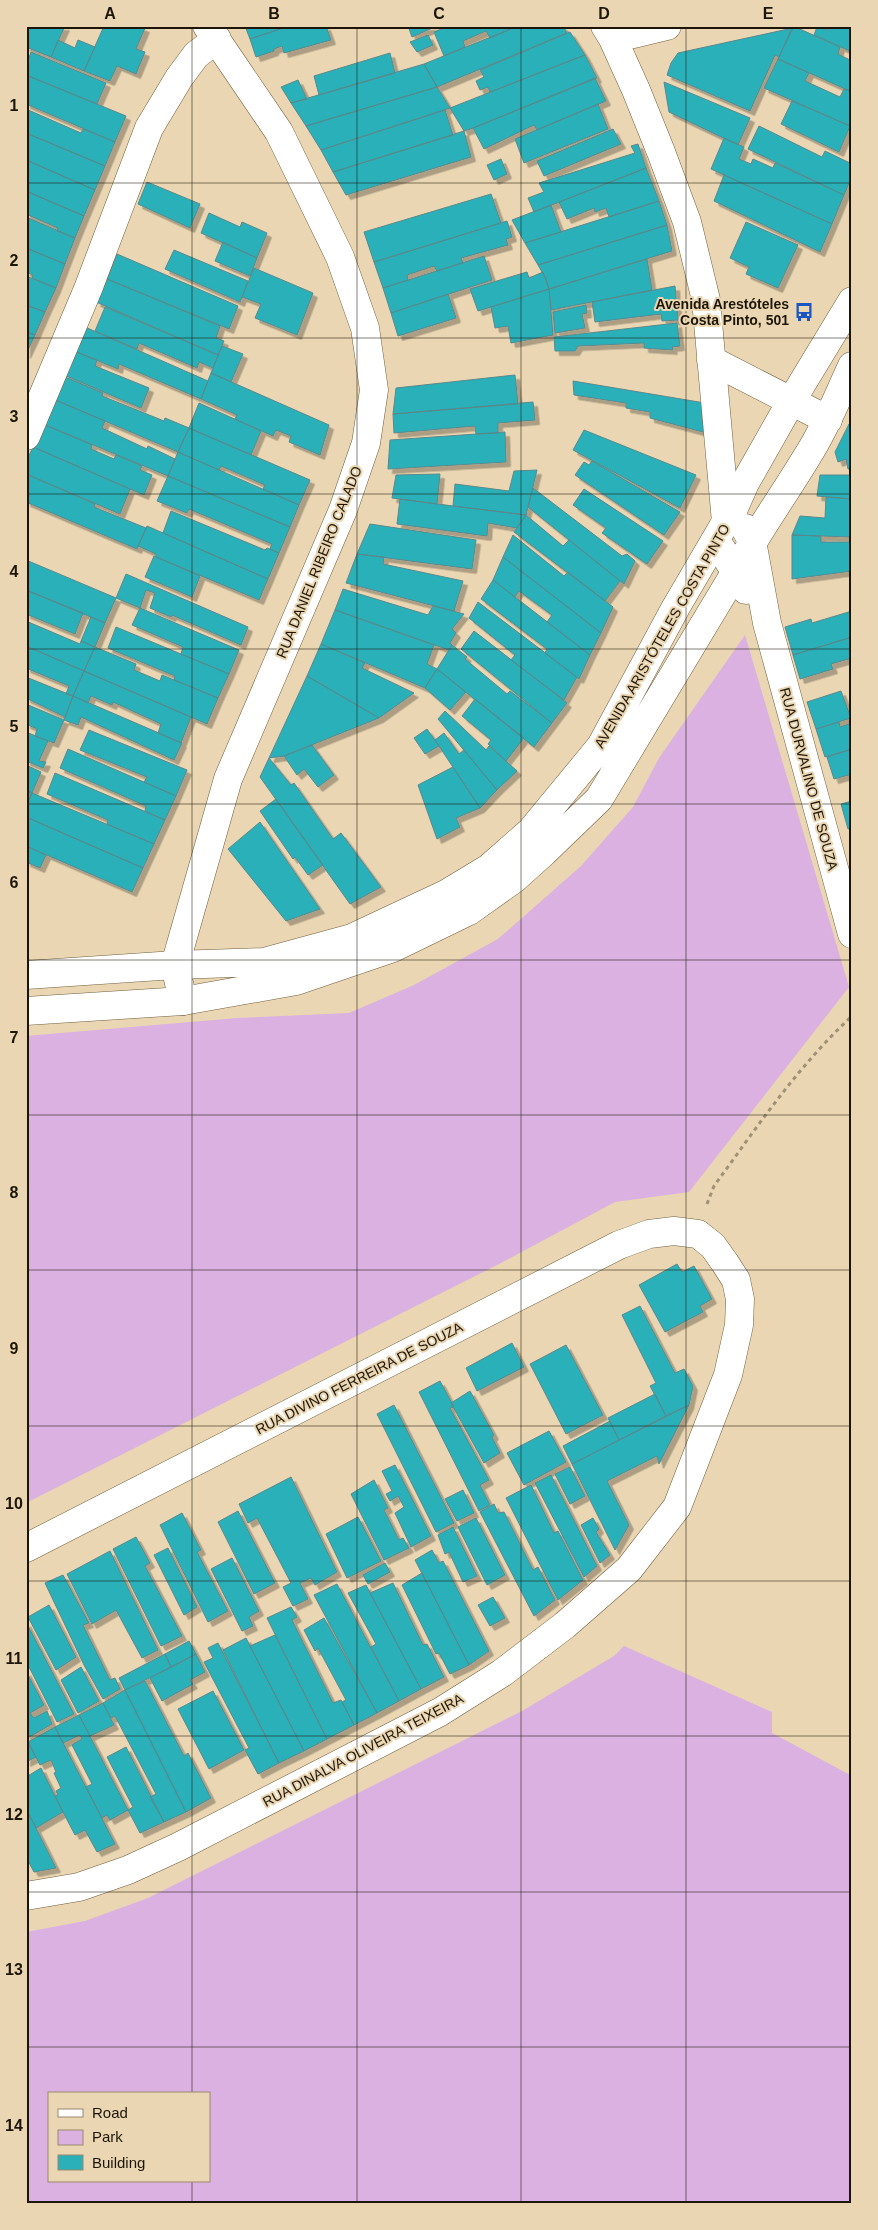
<svg xmlns="http://www.w3.org/2000/svg" width="878" height="2230" font-family="Arial,sans-serif">
<style>
.green{fill:#dab1e1;fill-rule:evenodd}
.building{fill:#2bb0b9;stroke:#58898c;filter:url(#shadow)}
.lines{fill:none;stroke-linecap:round;stroke-linejoin:round}
.minor-casing{stroke:#725f3f;stroke-width:29}
.secondary-casing{stroke:#725f3f;stroke-width:29}
.path{stroke:#a09175;stroke-width:3;stroke-dasharray:4 4;stroke-linecap:butt}
.minor{stroke:#fff;stroke-width:28}
.secondary{stroke:#fff;stroke-width:28}
.grid{fill:none;stroke:#1d1608;stroke-width:1;stroke-opacity:0.55}
.labels{text-anchor:middle;dominant-baseline:central;stroke-width:4;stroke-linejoin:round;paint-order:stroke}
.poi-label{font-size:14px;font-weight:bold;fill:#1d1608;stroke:#ead6b2;text-anchor:end}
.street-label{font-size:14px;fill:#1d1608;stroke:#ead6b2}
.neatline{fill:none;stroke:#1d1608;stroke-width:2}
.grid-label{font-size:16px;text-anchor:middle;font-weight:bold;fill:#1d1608}
</style>
<defs>
<filter id="shadow"><feDropShadow dx="4.5" dy="4.5" stdDeviation="0" flood-color="#0004"/></filter>
</defs>
<rect width="100%" height="100%" fill="#ead6b2"/>
<!-- green -->
<path class="green" d="M745 635 849 987 689 1192 615 1202 501 1263 26 1503V1036L237 1018 349 1013 414 985 498 939 581 866 633 807 659 758Z
M624 1646 772 1712V1733L852 1776V2204H26V1932L85 1921 148 1898 522 1711 614 1656ZM49 2094H209V2181H49Z"/>
<!-- building -->
<path class="building" d="M26 26H65L51 57 26 47Z
M104 26H140L145 28 136 49 145 52 136 74 117 66 110 81 84 71Z
M245 26H289L250 39Z
M289 26H326L331 40 284 53 282 46 274 49V51L256 57 250 39Z
M408 26H437L412 37Z
M449 26H518L490 38 486 31 463 41 465 47 444 56 434 32Z
M518 26H563L567 33 437 87 424 64Z
M793 26 840 47 838 54 852 61V92L778 59Z
M831 26H852V52L814 35 817 27 829 30Z
M793 28 779 57 775 55 750 111 667 75 671 63 678 53Z
M570 32 585 55 490 92 488 87 480 90 476 81 484 77 480 70Z
M428 35 433 45 417 52 410 42Z
M58 40 75 48 78 40 95 47 84 71 51 57Z
M31 52 106 83 97 104 26 75V66Z
M390 53 395 73 319 95 314 76Z
M585 55 597 78 473 128 464 131 450 108Z
M778 59 809 73 805 81 840 97 844 89 852 92V127L764 88Z
M424 64 437 87 306 126 291 103Z
M26 75 126 116 115 142 26 104Z
M595 78 606 101 537 130 534 125 484 149 473 128Z
M298 80 307 99 291 103 281 87Z
M664 82 750 118 738 145 669 112Z
M437 87 450 108 321 150 306 126Z
M792 101 850 126 839 152 781 124Z
M598 104 608 129 524 163 515 139Z
M26 109 81 133 83 129 115 142 105 166 26 133Z
M445 110 453 135 333 172 321 150Z
M759 126 822 157 825 151 852 164V176L844 195 748 149Z
M613 129 621 144 544 176 537 161Z
M464 131 471 157 346 195 333 172Z
M26 133 105 166 95 190 26 160Z
M724 138 744 147 739 159 751 164 753 159 773 168 775 163 844 195 832 224 711 169Z
M638 144 646 168 534 212 528 198 544 192 539 183 635 153 631 146Z
M501 159 507 174 494 180 487 165Z
M26 160 95 190 84 216 26 191Z
M646 168 659 201 609 217 606 208 595 212 594 208 567 219 559 202Z
M724 175 832 224 820 252 714 201Z
M147 182 200 204 190 228 138 204Z
M26 191 84 216 75 238 57 231 58 228 26 214Z
M491 194 501 223 374 262 364 232Z
M659 201 667 225 538 265 525 243Z
M551 205 561 232 525 243 512 220Z
M209 213 240 227 242 222 267 233 257 258 201 233Z
M26 217 75 238 65 264 26 248Z
M507 221 512 237 506 239 508 245 461 258 463 263 437 271 434 266 407 275 408 280 383 288 374 262Z
M746 222 798 245 778 288 746 274 749 267 730 258Z
M667 225 672 251 549 289 546 279 538 265Z
M223 242 257 258 250 276 215 261Z
M26 248 65 264 56 288 32 278 33 275 26 272Z
M174 250 248 281 240 302 165 269Z
M117 254 238 306 229 329 107 279Z
M484 256 492 280 391 313 383 288Z
M647 259 652 290 551 310 549 289Z
M254 268 313 293 297 335 255 318 261 304 242 297Z
M527 272 529 278 543 272 549 289 478 311 470 289Z
M26 276 56 288 45 312 26 305Z
M107 279 220 326 216 338 224 341 218 355 96 302Z
M675 286 678 320 662 321 661 314 595 322 592 302Z
M549 289 553 335 511 343 508 326 495 328 491 307Z
M448 294 456 318 398 336 391 313Z
M26 305 45 312 35 335 26 332Z
M586 305 587 313 582 314 585 328 555 333 553 312Z
M105 307 218 355 213 368 199 362 197 368 139 343 137 349 95 331Z
M677 323 680 346 672 347 673 350 644 348V343L578 346 575 351H555L554 337Z
M85 327 208 381 201 399 119 364 118 369 74 351Z
M26 332 35 335 26 354Z
M222 346 243 354 231 382 211 373Z
M74 351 97 360 95 366 149 388 141 408 64 375Z
M211 373 329 425 320 455 289 442 291 436 276 430 273 436 235 419 237 415 201 399Z
M515 375 518 404 393 414 396 388Z
M63 376 103 393 102 396 164 421 165 418 189 428 178 452 53 399Z
M573 381 705 403 703 432 650 418V412L626 408V403L574 395Z
M53 399 105 421 102 428 147 449 148 446 175 459 168 476 43 424Z
M533 402 535 420 498 423V433L476 434 475 426 394 433 393 414Z
M199 403 261 431 251 455 189 428Z
M43 424 92 445 91 449 114 459 116 455 142 466 140 470 152 475 144 495 33 447Z
M849 424H852V469H848L846 459 838 462 835 452Z
M189 428 310 480 299 505 263 489 265 485 221 466 219 470 178 452Z
M584 430 696 475 680 508 573 450Z
M505 432 506 462 388 469 390 440Z
M33 447 130 489 120 514 26 474V462Z
M178 452 299 505 290 527 168 476Z
M592 461 680 512 664 535 575 475 584 462 589 465Z
M537 470 526 515 453 506 455 484 509 491 514 471Z
M26 474 95 504 94 507 146 528 137 549 26 502Z
M440 474 437 504 392 498 396 475Z
M820 475H852V499L817 496Z
M168 476 290 527 279 553 270 549 272 544 189 509 187 513 157 501Z
M533 488 622 556 627 554 635 561 624 584 528 507Z
M584 489 663 541 647 564 602 533 606 528 573 505Z
M826 497 852 499V537L792 535 800 516 825 518Z
M400 499 453 506 526 515 517 528 488 523 487 536 397 524Z
M171 511 265 550 267 548 279 553 268 579 163 533Z
M526 515 563 546 569 540 620 581 605 601 514 532Z
M370 524 476 540 472 569 357 554Z
M147 526 268 579 259 600 156 557V554L138 546Z
M513 535 564 576 568 572 613 607 601 633 503 557Z
M792 535 821 536V542H852V571L792 579Z
M357 554 384 557 383 564 463 581 454 611 346 583Z
M154 556 200 576 192 597 145 577Z
M503 557 601 633 590 655 547 622 552 615 519 591 515 597 493 580Z
M26 560 116 598 105 623 26 590Z
M126 574 248 627 241 645 172 615 171 617 150 608 155 593 146 590 140 608 116 598Z
M493 580 590 655 579 679 545 653 547 649 481 599Z
M343 589 428 615 433 606 464 614 452 629 456 633 450 643 452 645 449 650 335 610Z
M26 590 83 613 75 634 26 614Z
M478 602 577 677 564 700 511 660 515 655 469 618Z
M140 608 239 650 229 674 181 654 183 647 132 625Z
M335 610 434 645 427 664 437 669 425 688 321 644Z
M852 611V637L793 655 785 627 811 619 812 623Z
M91 617 105 623 95 647 81 641Z
M26 621 80 644 81 641 95 647 84 671 26 646Z
M116 627 229 674 218 698 174 680 175 676 108 648Z
M474 631 567 703 552 723 461 649Z
M852 637V658L831 664 833 669 800 679 793 655Z
M321 644 365 663 362 668 414 693 379 718 307 676Z
M452 645 467 657 465 659 507 694 510 691 552 723 534 747 437 669Z
M26 646 84 671 73 696 66 694 69 686 26 668Z
M95 647 136 664 134 670 160 681 162 675 218 698 207 724 84 671Z
M437 669 466 692 450 710 425 688Z
M84 671 191 717 181 743 158 733 161 724 113 702 112 705 91 696 88 703 73 696Z
M307 676 379 718 284 756 269 758Z
M26 677 73 696 65 717 26 698Z
M841 691 851 718 816 729 807 702Z
M73 696 182 743 174 760 81 717 78 725 64 720Z
M475 699 524 738 506 761 488 744 491 740 462 716Z
M26 704 64 720 54 743 35 736 37 729 26 724Z
M445 711 486 750 489 746 517 771 497 790 438 719Z
M839 722 840 727 852 723V749L825 757 816 729Z
M427 729 439 746 425 754 414 738Z
M89 730 187 770 176 796 144 782 147 777 80 750Z
M26 732 48 741 39 761 46 762 43 768 26 761Z
M444 733 459 754 464 750 497 790 480 808 435 740Z
M312 745 334 775 318 787 304 769 297 775 284 756Z
M68 749 176 796 165 820 145 811 146 806 60 768Z
M852 749V774L834 779 827 757Z
M269 758 291 785 294 783 333 839 341 833 381 887 350 904 260 777Z
M26 765 41 772 32 793 26 790Z
M453 767 480 808 456 818 460 827 437 839 418 785Z
M55 773 165 820 154 844 107 824 108 820 47 794Z
M26 790 32 793 26 807Z
M32 793 154 844 143 868 26 817V807Z
M276 799 323 865 308 875 295 857 293 859 260 811Z
M852 801V828L848 829 841 804Z
M26 817 143 868 132 892 26 846Z
M260 822 320 909 286 921 228 849Z
M26 846 46 855 40 868 26 862Z
M677 1264 682 1272 694 1266 712 1299 700 1306 703 1312 665 1332 639 1285Z
M640 1306 675 1373 684 1369 693 1386 689 1405 666 1416 650 1386 656 1383 622 1315Z
M512 1343 524 1367 477 1391 466 1368Z
M566 1345 603 1415 566 1434 530 1364Z
M440 1381 454 1407 450 1408 489 1480 480 1485 490 1505 479 1511 419 1392Z
M470 1391 494 1435 492 1437 500 1453 484 1463 451 1403Z
M655 1394 666 1416 619 1440 608 1418Z
M394 1405 454 1523 436 1532 377 1414Z
M689 1405 659 1464 657 1456 607 1481 629 1525 615 1550 572 1464Z
M610 1421 619 1440 572 1464 563 1446Z
M549 1431 566 1462 524 1485 507 1453Z
M395 1465 431 1536 411 1547 395 1513 404 1507 398 1496 390 1501 386 1494 392 1491 382 1471Z
M570 1467 585 1496 570 1504 555 1474Z
M551 1475 597 1566 584 1577 535 1483Z
M291 1477 337 1572 315 1585 311 1578 300 1583 308 1599 293 1606 283 1587 291 1583 257 1518 248 1523 239 1504Z
M374 1480 388 1508 384 1510 399 1540 403 1538 409 1548 384 1560 351 1494Z
M531 1485 554 1533 558 1531 583 1580 558 1600 506 1498Z
M463 1490 474 1513 457 1521 445 1499Z
M494 1504 498 1513 504 1512 533 1570 538 1567 555 1600 534 1616 480 1512Z
M238 1511 275 1583 254 1594 218 1522Z
M182 1513 201 1550 197 1552 228 1611 208 1622 160 1525Z
M358 1517 381 1561 347 1578 326 1534Z
M476 1518 505 1575 487 1585 458 1527Z
M593 1518 599 1529 596 1532 610 1555 600 1563 581 1525Z
M453 1527 477 1576 463 1582 449 1552 445 1554 438 1535Z
M136 1537 150 1563 145 1566 182 1636 161 1646 113 1549Z
M168 1548 197 1607 184 1615 154 1555Z
M432 1550 439 1563 443 1561 489 1651 469 1665 415 1560Z
M110 1551 158 1650 142 1658 116 1610 92 1624 67 1574Z
M232 1558 259 1611 249 1617 253 1626 242 1631 211 1569Z
M385 1563 390 1572 368 1584 363 1575Z
M422 1573 469 1665 450 1674 439 1653 436 1654 402 1585Z
M63 1575 89 1623 83 1625 110 1680 115 1678 120 1689 103 1699 84 1665 45 1583Z
M393 1583 423 1645 427 1644 444 1677 421 1689 370 1593Z
M337 1584 399 1701 377 1713 314 1595Z
M366 1585 421 1689 399 1701 371 1647 376 1644 348 1593Z
M493 1597 505 1618 490 1626 478 1605Z
M49 1605 76 1657 56 1670 28 1617Z
M291 1607 297 1617 292 1620 333 1703 341 1700 354 1725 327 1739 267 1618Z
M324 1618 377 1713 354 1725 342 1702 346 1700 318 1648 315 1651 304 1630Z
M26 1622 74 1714 57 1722 26 1661Z
M275 1635 327 1739 304 1751 250 1646Z
M246 1638 304 1751 279 1763 223 1650Z
M189 1641 196 1654 171 1667 165 1654Z
M218 1643 279 1763 258 1774 245 1750 249 1748 204 1662 213 1658 208 1648Z
M165 1654 171 1667 125 1690 119 1678Z
M196 1654 205 1672 190 1680 193 1684 162 1701 150 1678Z
M81 1667 99 1701 78 1713 61 1680Z
M26 1671 44 1705 30 1713 34 1718 47 1711 52 1724 26 1739Z
M145 1681 184 1756 188 1753 211 1798 186 1812 125 1690Z
M125 1690 186 1812 164 1822 150 1797 156 1794 115 1716 111 1718 103 1703Z
M213 1691 244 1750 209 1769 178 1709Z
M103 1703 114 1725 90 1736 79 1715Z
M79 1715 128 1810 110 1820 107 1815 102 1818 86 1787 92 1784 72 1745 82 1739 80 1735 63 1743 55 1727Z
M55 1727 115 1844 97 1852 85 1830 75 1835 63 1812 55 1796 58 1795 56 1791 61 1788 54 1773 56 1772 51 1760 40 1765 28 1742Z
M28 1742 36 1757 26 1762V1743Z
M126 1747 164 1822 140 1833 128 1810 133 1807 107 1757Z
M41 1768 63 1812 36 1828 26 1809V1777Z
M26 1809 36 1828 56 1868 34 1872 26 1857Z"/>
<g class="lines">
<!-- minor casing -->
<g class="minor-casing">
<path id="minor" d="M605 26 613 39 636 90 661 152 687 222 706 300 726 522
M613 39 667 26
M711 360 828 420
M26 436 88 289 149 128 179 78 196 55 217 39
M745 528 752 541 767 623 852 934
M716 540 746 590
M183 1001 175 965 228 779 343 510 366 443 374 390 365 328 340 257 279 132 207 26
M26 1548 619 1245 649 1234 674 1231 698 1234 713 1246 725 1263 736 1280 740 1299 739 1325 728 1375 677 1507 629 1569 565 1625 502 1673 440 1712 178 1847 128 1870 79 1887 26 1896"/>
</g>
<!-- secondary casing -->
<g class="secondary-casing">
<path id="secondary" d="M26 975 175 965 264 962 352 938 446 894 489 868 531 831 601 746 676 607 734 508 745 483 792 400 852 301
M26 1011 183 1001 296 981 393 948 469 911 514 879 544 852 599 799 735 573C757 532 784 495 808 455 826 427 838 396 852 366"/>
</g>
<!-- path -->
<path class="path" d="M707 1204 714 1186C757 1127 798 1066 852 1016"/>
<!-- minor -->
<use href="#minor" class="minor"/>
<!-- secondary -->
<use href="#secondary" class="secondary"/>
</g>
<!-- grid -->
<path class="grid" d="M192 26V2094M357 26V2204M521 26V2204M686 26V2204M26 183H852M26 338H852M26 494H852M26 649H852M26 804H852M26 960H852M26 1115H852M26 1270H852M26 1426H852M26 1581H852M26 1736H852M26 1892H852M26 2047H852M192 2181V2204"/>
<!-- icons -->
<defs>
<g id="bus-bare" transform="scale(1.5)"><path d="M-5-6H5V4H4V6H2V4H-2V6H-4V4H-5ZM-3.5-4V0h7V-4ZM-3.5 1.2v1.5H-2V1.2ZM2 1.2v1.5H3.5V1.2Z" fill="#1a55c1" stroke="#ead6b2" stroke-width="2.5" paint-order="stroke"/></g>
</defs>
<g fill-rule="evenodd">
<use href="#bus-bare" x="804" y="312"/>
</g>
<g class="labels">
<!-- poi labels -->
<g class="poi-label">
<text x="789" y="304">Avenida Arestóteles<tspan x="789" dy="16">Costa Pinto, 501</tspan></text>
</g>
<!-- street labels -->
<g class="street-label">
<text transform="translate(319 562) rotate(-68)">RUA DANIEL RIBEIRO CALADO</text>
<text transform="translate(662 636) rotate(-60)">AVENIDA ARISTÓTELES COSTA PINTO</text>
<text transform="translate(809 779) rotate(75)">RUA DURVALINO DE SOUZA</text>
<text transform="translate(359 1378) rotate(-27)">RUA DIVINO FERREIRA DE SOUZA</text>
<text transform="translate(363 1750) rotate(-28)">RUA DINALVA OLIVEIRA TEIXEIRA</text>
</g>
</g>
<!-- border -->
<rect width="878" height="2230" fill="none" stroke="#ead6b2" stroke-width="55"/>
<!-- legend -->
<rect x="48" y="2092" width="162" height="90" fill="#ead6b2" stroke="#98896e"/>
<rect x="58" y="2109" width="25" height="8" fill="#ffffff" stroke="#98896e"/>
<text x="92" y="2118" font-size="15" fill="#1d1608">Road</text>
<rect x="58" y="2130" width="25" height="15" fill="#dab1e1" stroke="#98896e"/>
<text x="92" y="2142" font-size="15" fill="#1d1608">Park</text>
<rect x="58" y="2155" width="25" height="15" fill="#2bb0b9" stroke="#98896e"/>
<text x="92" y="2168" font-size="15" fill="#1d1608">Building</text>
<rect x="28" y="28" width="822" height="2174" class="neatline"/>
<g class="grid-label">
<text x="110" y="19">A</text>
<text x="274" y="19">B</text>
<text x="439" y="19">C</text>
<text x="604" y="19">D</text>
<text x="768" y="19">E</text>
<text x="14" y="111">1</text>
<text x="14" y="266">2</text>
<text x="14" y="422">3</text>
<text x="14" y="577">4</text>
<text x="14" y="732">5</text>
<text x="14" y="888">6</text>
<text x="14" y="1043">7</text>
<text x="14" y="1198">8</text>
<text x="14" y="1354">9</text>
<text x="14" y="1509">10</text>
<text x="14" y="1664">11</text>
<text x="14" y="1820">12</text>
<text x="14" y="1975">13</text>
<text x="14" y="2131">14</text>
</g>
</svg>
